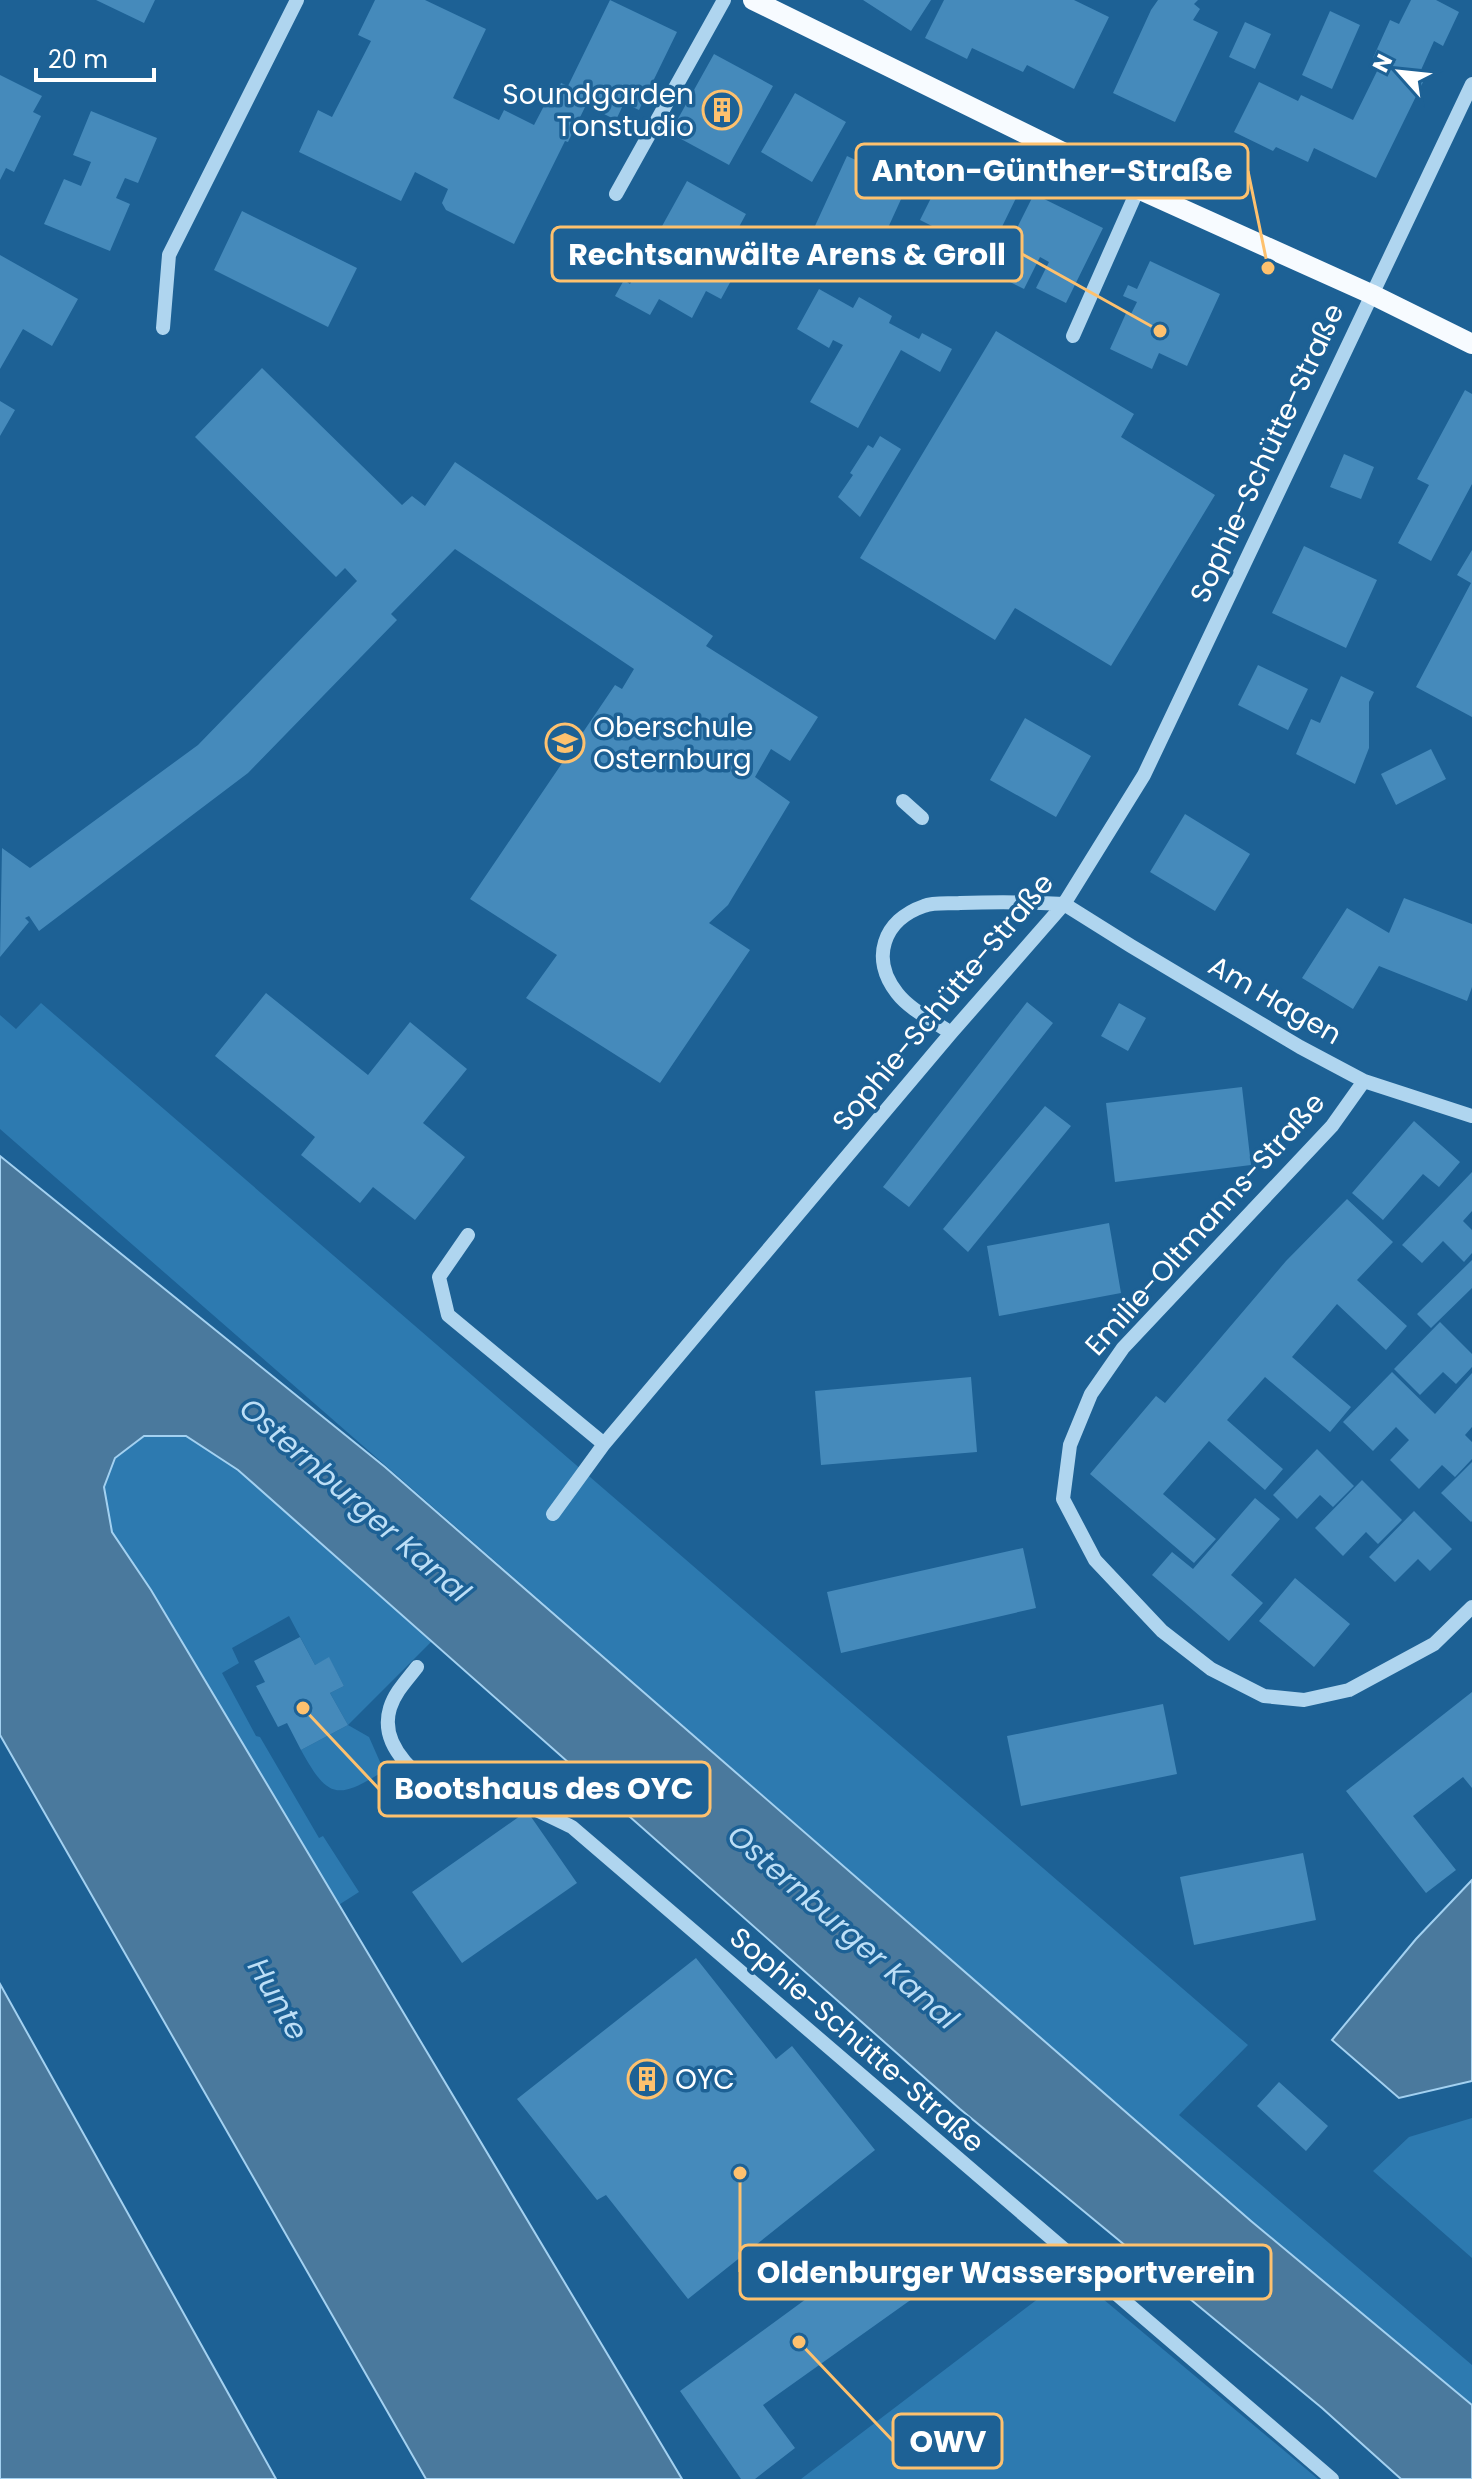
<svg xmlns="http://www.w3.org/2000/svg" width="1472" height="2479" font-family="Poppins,sans-serif">
<style>
.green{fill:#2d7ab0}
.water{fill:#4a799d;stroke:#a3d1f1;stroke-width:2}
.building{fill:#458abb}
.lines{fill:none;stroke-linecap:round;stroke-linejoin:round}
.minor{stroke:#afd5ef;stroke-width:14}
.major{stroke:#f7fbff;stroke-width:20}
.labels{text-anchor:middle;dominant-baseline:central;stroke-width:7;stroke-linejoin:round;paint-order:stroke}
.poi-label{font-size:28px;fill:#fff;stroke:#1d6195;text-anchor:start}
.street-label{font-size:28px;fill:#fff;stroke:#1d6195}
.water-label{font-size:30px;font-style:italic;fill:#bcdef6;stroke:#1d6195}
.leader{fill:none;stroke:#fec16e;stroke-width:3}
.callout-dot{fill:#fec16e;stroke:#1d6195;stroke-width:3}
.callout{fill:#1d6195;stroke:#fec16e;stroke-width:3}
.callout-label{font-size:30px;text-anchor:middle;font-weight:bold;fill:#fff}
</style>
<rect width="100%" height="100%" fill="#1d6195"/>
<!-- green -->
<path class="green" d="M41 1003 1248 2045 1179 2115 1472 2365V2405L1251 2221 0 1129V1015L16 1029Z
M144 1436H186L238 1470 432 1641 348 1725 369 1737 384 1771C337 1800 328 1799 301 1750L348 1725 330 1693 344 1686 329 1658 315 1665 289 1616 232 1648 239 1663 222 1673 256 1736 260 1737 319 1838 323 1836 359 1892 337 1906 151 1590 112 1532 104 1487 115 1458Z
M1472 2118V2258L1373 2171 1409 2137Z
M1072 2273 1318 2479H801Z"/>
<!-- water -->
<path class="water" d="M0 1156 385 1467 1251 2221 1472 2405V2479H1401L1322 2408 960 2109 238 1470 186 1436H144L115 1458 104 1487 112 1532 151 1590 682 2479H426L0 1735Z
M1472 1880V2081L1399 2098 1332 2040 1416 1939Z
M0 1984 276 2479H0Z"/>
<!-- building -->
<path class="building" d="M96 0H155L144 23Z
M375 0H425L486 29 453 98 499 120 504 110 534 125 545 104 550 106 561 83 568 86 610 0 677 32 639 110 624 103 616 120 586 105 568 142 565 141 514 244 446 210 442 203 448 189 415 172 401 201 299 152 318 110 332 117 371 41 358 35Z
M863 0H931L911 31Z
M944 0H1074L1109 17 1074 89 1027 65 1023 72 972 48 967 59 925 38Z
M1158 0H1198L1194 4 1200 9 1193 20 1218 32 1175 122 1113 93 1151 10Z
M1411 0H1436L1459 12 1443 46 1434 41 1417 79 1423 82 1376 178 1314 148 1308 162 1276 147 1273 151 1234 132 1259 82 1298 101 1301 95 1353 120 1382 61 1373 58 1390 20 1399 24Z
M1330 11 1360 25 1332 89 1302 75Z
M1245 22 1271 34 1255 69 1229 57Z
M714 54 773 86 729 165 670 133Z
M0 75 42 96 33 112 41 116 14 172 6 168 0 180Z
M795 93 846 122 812 182 761 152Z
M91 111 157 138 138 183 125 178 116 198 130 204 110 251 44 224 64 179 81 186 91 162 73 155Z
M847 156 908 184 876 254 815 226Z
M951 158 1019 192 976 280 942 263 954 237 920 220Z
M687 181 746 214 733 238 749 248 721 299 706 291 692 318 659 299 650 315 615 296 624 280 630 284Z
M1034 194 1103 228 1066 303 1036 288 1049 262 1040 257 1024 289 994 274Z
M242 211 357 268 328 327 214 270Z
M0 255 78 299 52 346 23 329 0 369Z
M1150 261 1220 294 1187 366 1159 353 1152 369 1110 349 1127 311 1131 314 1137 302 1123 296 1128 285 1137 289Z
M819 289 853 308 859 297 892 316 889 323 919 339 922 333 952 349 940 372 901 350 858 428 810 402 843 345 833 340 829 348 797 329Z
M996 331 1134 414 1121 437 1215 495 1111 666 1015 608 995 640 860 558Z
M262 368 402 505 412 496 425 506 455 462 713 636 706 646 818 717 790 761 771 749 755 777 790 802 728 905 709 923 750 950 660 1083 526 998 557 955 470 899 615 685 622 689 634 669 455 549 391 614 397 620 248 773 39 931 29 916 25 918 29 922 0 957 2 848 30 868 198 745 357 581 345 568 336 577 195 437Z
M1465 390 1472 394V484L1431 561 1398 543 1429 485 1417 479Z
M0 401 15 410 0 436Z
M880 436 901 449 860 517 838 497 853 475 850 473 868 445 873 448Z
M1344 454 1374 467 1361 499 1330 487Z
M1304 546 1377 580 1346 648 1272 613Z
M1472 550V717L1416 687 1471 583 1457 575Z
M1258 665 1308 689 1288 730 1238 705Z
M1341 676 1374 692 1369 702V748L1355 784 1296 754 1311 719 1320 723Z
M1025 718 1091 756 1056 817 990 780Z
M1431 749 1446 779 1396 805 1381 774Z
M1185 814 1250 854 1215 911 1150 872Z
M1404 898 1472 924V987L1467 1001 1379 966 1353 1009 1302 978 1347 908 1389 933Z
M266 993 368 1075 410 1022 467 1069 423 1123 465 1157 415 1220 373 1187 360 1203 301 1155 315 1137 215 1056Z
M1027 1002 1053 1023 909 1207 883 1187Z
M1119 1003 1146 1018 1128 1051 1101 1036Z
M1242 1087 1251 1165 1115 1182 1106 1103Z
M1045 1106 1071 1126 968 1252 943 1229Z
M1414 1121 1460 1162 1439 1187 1423 1174 1383 1220 1352 1193Z
M1472 1172V1211L1463 1221 1472 1230V1253L1464 1262 1443 1241 1422 1263 1402 1245Z
M1347 1199 1393 1242 1357 1280 1407 1326 1386 1350 1337 1304 1292 1357 1351 1407 1330 1432 1265 1377 1227 1420 1283 1469 1265 1490 1209 1441 1163 1494 1216 1539 1194 1563 1090 1474 1156 1396 1165 1403 1286 1261Z
M1109 1223 1121 1293 999 1316 987 1246Z
M1472 1260V1288L1431 1328 1417 1314Z
M1440 1322 1472 1354V1367L1456 1384 1443 1372 1420 1395 1394 1369Z
M1392 1372 1435 1414 1472 1373V1427L1465 1435 1472 1442V1459L1455 1477 1442 1465 1419 1489 1390 1460 1409 1440 1396 1427 1373 1451 1343 1422Z
M971 1377 977 1452 821 1465 815 1391Z
M1317 1449 1354 1486 1333 1507 1320 1495 1297 1519 1273 1495Z
M1472 1462V1521L1471 1522 1441 1493Z
M1362 1480 1402 1520 1378 1544 1366 1532 1343 1556 1315 1528Z
M1255 1498 1280 1519 1231 1575 1263 1603 1229 1641 1152 1575 1172 1552 1193 1569Z
M1414 1511 1452 1549 1430 1571 1418 1559 1395 1582 1369 1557Z
M1023 1548 1036 1608 841 1653 827 1592Z
M1295 1578 1350 1624 1314 1667 1259 1621Z
M300 1637 315 1665 329 1657 344 1686 330 1693 348 1725 301 1750 287 1723 278 1727 256 1686 265 1682 254 1661Z
M1472 1692V1788L1463 1777 1413 1816 1456 1870 1426 1893 1346 1791Z
M1163 1704 1177 1774 1021 1806 1007 1736Z
M527 1811 577 1883 462 1963 412 1892Z
M1303 1853 1316 1920 1194 1945 1180 1877Z
M696 1958 776 2059 792 2046 875 2150 688 2299 606 2195 597 2200 517 2099Z
M1279 2082 1328 2126 1306 2151 1257 2106Z
M880 2245 919 2294 763 2405 795 2448 755 2479H741L680 2391Z"/>
<g class="lines">
<!-- minor -->
<path class="minor" d="M616 194 724 0
M163 328 169 255 297 0
M1073 336 1138 189
M903 801 922 818
M1064 904 1131 946 1300 1047 1364 1081 1472 1116
M951 1033C934 1021 910 1010 897 993 870 959 883 920 924 906 934 902 949 904 960 903 995 902 1030 902 1064 904
M1364 1081 1332 1126 1123 1348 1091 1394 1070 1445 1063 1499 1095 1560 1162 1631 1211 1669 1264 1696 1304 1700 1349 1690 1434 1644 1472 1607
M468 1235 439 1277 448 1315 604 1444
M553 1514 604 1444 951 1033 1064 904 1144 775 1472 84
M417 1667C407 1680 395 1692 390 1708 378 1747 420 1783 454 1794 477 1801 504 1798 527 1806 542 1812 557 1820 572 1827L1332 2479"/>
<!-- major -->
<path class="major" d="M753 0 1138 189 1371 294 1472 344"/>
</g>
<!-- icons -->
<defs>
<g id="building-ring" transform="scale(2)"><circle r="9.5" fill="#1d6195" stroke="#fec16e" stroke-width="1.5"/><path d="M-4-6H4V6H1V3H-1V6H-4ZM-2.5-4.3h1.7v1.8h-1.7ZM.8-4.3h1.7v1.8H.8ZM-2.5-1h1.7V.8h-1.7ZM.8-1h1.7V.8H.8Z" fill="#fec16e"/></g>
<g id="school-ring" transform="scale(2)"><circle r="9.5" fill="#1d6195" stroke="#fec16e" stroke-width="1.5"/><path d="M0-5L7-2L0 1L-7-2ZM-4 1L0 2.5L4 1V4Q0 6-4 4Z" fill="#fec16e"/></g>
</defs>
<g fill-rule="evenodd">
<use href="#building-ring" x="722" y="110"/>
<use href="#school-ring" x="565" y="743"/>
<use href="#building-ring" x="647" y="2079"/>
</g>
<g class="labels">
<!-- poi labels -->
<g class="poi-label">
<text x="694" y="94" text-anchor="end">Soundgarden<tspan x="694" dy="32">Tonstudio</tspan></text>
<text x="593" y="727">Oberschule<tspan x="593" dy="32">Osternburg</tspan></text>
<text x="675" y="2079">OYC</text>
</g>
<!-- street labels -->
<g class="street-label">
<text transform="translate(1267 453) rotate(-65)">Sophie-Schütte-Straße</text>
<text transform="translate(1275 1000) rotate(30)">Am Hagen</text>
<text transform="translate(943 1002) rotate(-50)">Sophie-Schütte-Straße</text>
<text transform="translate(1205 1224) rotate(-48)">Emilie-Oltmanns-Straße</text>
<text transform="translate(857 2040) rotate(41)">Sophie-Schütte-Straße</text>
</g>
<!-- water labels -->
<g class="water-label">
<text transform="translate(355 1500) rotate(41)">Osternburger Kanal</text>
<text transform="translate(843 1927) rotate(41)">Osternburger Kanal</text>
<text transform="translate(278 1999) rotate(60)">Hunte</text>
</g>
</g>
<!-- callouts -->
<path class="leader" d="M1268 268L1248 171M1160 331L1022 254M303 1708L379 1789M740 2173L740 2272M799 2342L893 2441"/>
<g class="callout-dot">
<circle cx="1268" cy="268" r="8"/>
<circle cx="1160" cy="331" r="8"/>
<circle cx="303" cy="1708" r="8"/>
<circle cx="740" cy="2173" r="8"/>
<circle cx="799" cy="2342" r="8"/>
</g>
<g class="callout">
<rect x="856" y="144" width="392" height="54" rx="8"/>
<rect x="552" y="227" width="470" height="54" rx="8"/>
<rect x="379" y="1762" width="331" height="54" rx="8"/>
<rect x="740" y="2245" width="531" height="54" rx="8"/>
<rect x="893" y="2414" width="109" height="54" rx="8"/>
</g>
<g class="callout-label">
<text x="1052" y="181">Anton-Günther-Straße</text>
<text x="787" y="265">Rechtsanwälte Arens &amp; Groll</text>
<text x="544" y="1799">Bootshaus des OYC</text>
<text x="1006" y="2283">Oldenburger Wassersportverein</text>
<text x="948" y="2452">OWV</text>
</g>
<!-- north arrow -->
<g transform="translate(1400 72) rotate(297)" stroke="#1d6195" stroke-width="6" paint-order="stroke">
<path d="M0-6L14 30L0 20L-14 30Z" fill="#ffffff"/>
<text y="-12" font-size="22" font-weight="bold" text-anchor="middle" fill="#ffffff">N</text>
</g>
<!-- scale -->
<path d="M36 68v12h118v-12" fill="none" stroke="#ffffff" stroke-width="4"/>
<text x="48" y="68" font-size="24" fill="#ffffff" stroke="#1d6195" stroke-width="6" paint-order="stroke">20 m</text>
</svg>
